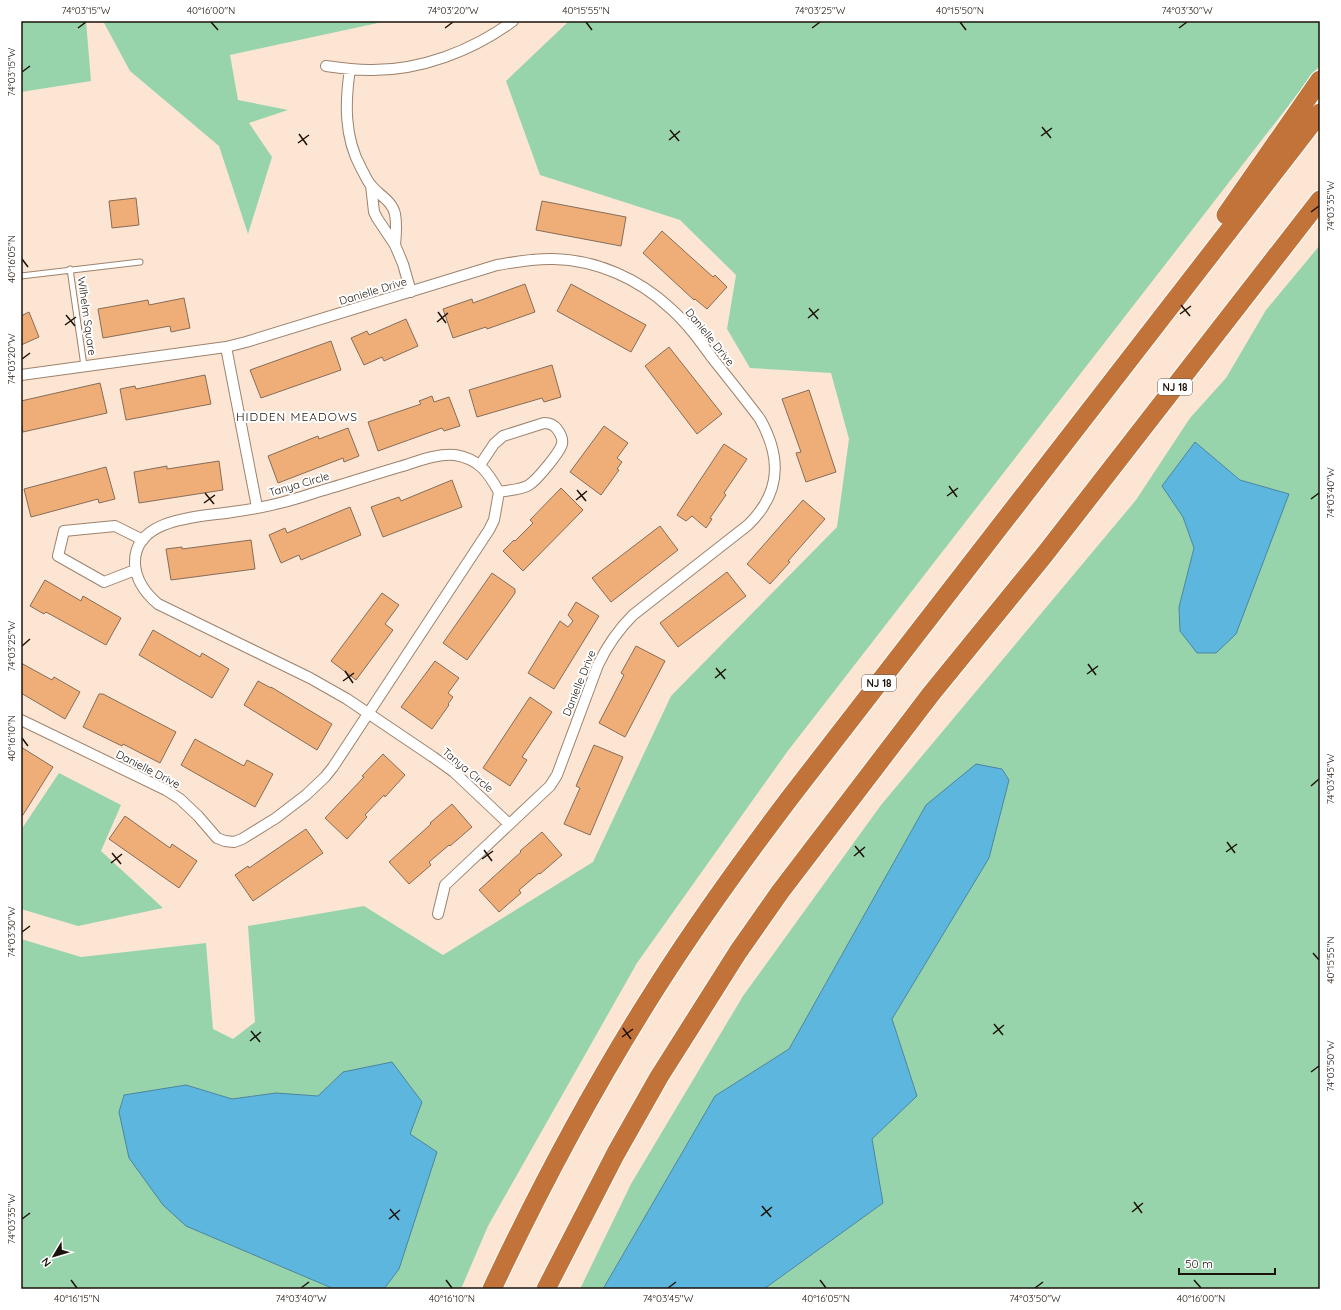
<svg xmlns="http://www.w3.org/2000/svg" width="1341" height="1310" font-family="Quicksand,sans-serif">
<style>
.green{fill:#97d4ac;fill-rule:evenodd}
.water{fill:#5db6de;stroke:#4a859e}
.building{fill:#efad78;stroke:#876d59}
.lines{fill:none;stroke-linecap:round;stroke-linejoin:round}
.lane-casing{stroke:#9d836e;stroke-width:7}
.street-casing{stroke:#9d836e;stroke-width:12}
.highway-casing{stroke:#fff;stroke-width:21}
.lane{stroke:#fff;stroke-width:5}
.street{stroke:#fff;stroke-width:10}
.highway{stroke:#c2733a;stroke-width:19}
.ticks{fill:none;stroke:#1c120a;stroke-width:1.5}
.labels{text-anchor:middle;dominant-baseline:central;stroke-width:4;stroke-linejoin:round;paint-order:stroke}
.shield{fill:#fff;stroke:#605954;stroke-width:1}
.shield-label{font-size:10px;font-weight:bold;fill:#1c120a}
.street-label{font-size:11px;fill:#1c120a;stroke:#fff}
.neighbourhood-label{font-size:12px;letter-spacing:1px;fill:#1c120a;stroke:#fff}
.neatline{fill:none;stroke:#1c120a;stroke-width:1.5}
.ticks-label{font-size:10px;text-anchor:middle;fill:#1c120a}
</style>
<rect width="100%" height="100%" fill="#fce5d2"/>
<!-- green -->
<path class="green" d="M21 21H86L91 81 21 92Z
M103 21H387L230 55 238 100 288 110 249 123 272 157 248 234 219 146 130 71Z
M569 21H1320V65L787 752 637 963 488 1226 461 1289H384L399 1269 410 1134 343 1072 318 1096 276 1093 232 1099 186 1085 123 1096 119 1112 186 1226 334 1289H21V939L81 957 206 943 213 1029 233 1039 255 1022 248 926 364 906 443 955 593 862 671 696 837 527 849 439 831 373 750 368 727 329 736 275 680 220 540 175 506 81Z
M1320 245V1289H764L883 1203 872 1139 917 1096 892 1019 989 858 1009 780 1002 769 926 805 789 1049 715 1096 603 1289H580L631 1184 743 996 881 805 1136 500 1190 418 1226 378 1266 310ZM1195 442 1240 480 1289 494 1179 607 1194 548 1183 517 1163 486Z
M59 773 121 805 101 851 163 908 78 926 21 909V830Z"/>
<!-- water -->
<path class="water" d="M1195 442 1240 480 1289 494 1236 634 1216 653H1197L1180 631 1179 607 1194 548 1183 517 1162 486Z
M976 764 1002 769 1009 780 989 858 892 1019 917 1096 872 1139 883 1203 764 1289H603L715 1096 789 1049 926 805Z
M392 1062 422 1102 410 1134 437 1152 399 1269 384 1289H334L186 1226 163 1205 129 1158 119 1112 124 1095 186 1085 232 1099 276 1093 318 1096 343 1072Z"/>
<!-- building -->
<path class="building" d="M136 198 139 225 112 228 109 201Z
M542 201 626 217 621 246 536 230Z
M662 231 713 277 715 275 727 287 707 309 695 299 694 300 643 253Z
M525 284 535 312 487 329 486 327 453 338 443 309 472 299 473 303Z
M571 284 646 325 631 352 557 311Z
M184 298 190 328 171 332 170 326 103 338 98 309 148 300 149 305Z
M29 312 39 337 21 345V316Z
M406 319 418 346 384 361 382 357 364 365 351 338 367 331 369 335Z
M331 341 341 370 261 398 250 370Z
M669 347 722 414 697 434 645 366Z
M552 365 561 397 544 402 542 398 477 417 469 390Z
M205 375 211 404 126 420 120 389 135 386 136 389Z
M100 383 107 413 23 432 21 422V401Z
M809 390 836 472 806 482 796 453 801 452 782 399Z
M432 396 434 402 449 397 460 426 444 431 442 428 378 451 368 422 421 404 419 401Z
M604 426 628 443 617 458 622 462 617 469 619 470 601 495 570 472Z
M348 428 359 456 344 462 343 458 278 483 268 456 318 436 319 439Z
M724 444 747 459 724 493 726 495 710 518 712 519 706 528 692 516 686 521 677 515Z
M219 461 223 490 139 503 134 472 167 466V469Z
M106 467 115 499 99 503 98 499 31 517 24 489Z
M452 480 462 507 383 537 371 507 399 497 401 501Z
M561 488 583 510 523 571 503 551 514 540 515 541 533 523 530 520Z
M803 500 825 519 788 561 790 562 770 584 747 564Z
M350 507 361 535 301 560 299 555 281 563 269 535 285 528 287 533Z
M660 526 678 550 611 602 592 578Z
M251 540 255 569 171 580 166 549 182 547V549Z
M727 572 746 596 678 647 660 623Z
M492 573 515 589V593L467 660 443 643Z
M45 580 81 601 83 596 121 618 106 645 46 612 44 614 30 606Z
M382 593 399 605 385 624 393 630 356 680 331 661Z
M576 602 599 616 554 689 528 673 560 621 568 627 573 621 568 615Z
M153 630 200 657 202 653 229 669 212 698 139 655Z
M636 646 665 661 625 737 599 723 624 675 621 673Z
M435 661 459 678 448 693 453 697 448 704 449 705 432 729 401 707Z
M21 663 52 680 54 677 80 692 65 719 21 693Z
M258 681 271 688V687L332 724 317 750 244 705Z
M99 694H103L176 732 160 763 123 744 122 746 83 727Z
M530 697 552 712 522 757 527 760 510 786 483 768Z
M195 739 244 766 247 760 273 774 255 807 181 765Z
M594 745 623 757 590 835 564 824 580 788 576 786Z
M21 747 53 767 21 818Z
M383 754 405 775 385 797 384 795 365 815 367 817 347 839 325 818 364 777 362 776Z
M452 804 472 827 450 846 449 845 429 862 431 865 409 884 389 862 431 824 430 823Z
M125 816 170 848 172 844 197 861 179 888 109 839Z
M306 829 323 853 253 901 235 875 248 866 249 868Z
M542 832 562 855 540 874 539 873 519 890 521 893 499 912 479 890 521 852 520 851Z"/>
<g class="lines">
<!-- lane casing -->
<g class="lane-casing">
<path id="lane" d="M70 269 84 366
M21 276 140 262"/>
</g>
<!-- street casing -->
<g class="street-casing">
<path id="street" d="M326 66C340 68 355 70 369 70 420 71 472 51 513 21
M350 69C345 102 344 137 361 168 364 173 366 179 370 184 378 195 392 200 395 214 397 224 396 235 395 245
M371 185 374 212 377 218 395 245 403 264 411 292
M226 347 257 507
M21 375 226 347 246 342 497 265C516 262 535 258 554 259 597 260 639 279 670 308 687 323 700 341 713 359 729 379 745 399 760 419 782 458 781 493 748 525L633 615C618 630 607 646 598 665L557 775 550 786 445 885 438 914
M480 465 494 444 503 436 544 423C549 423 554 425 557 429 560 433 563 439 562 444 560 452 537 480 529 485 521 490 509 490 499 492
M135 570 104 582 58 556 64 531 115 526 143 540
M21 720 166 790 180 799 198 816 217 838 225 841 234 842 242 839 276 818 306 795 325 777 333 767 489 530 494 520 499 492C488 472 479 459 455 455 437 453 416 462 399 467 372 475 345 484 317 492 305 496 292 500 280 503 264 507 248 510 232 512 201 517 133 517 135 564 136 581 145 593 158 604L310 678 347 699 433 757 454 772 509 824"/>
</g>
<!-- highway casing -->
<g class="highway-casing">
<path id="highway" d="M1226 215 1320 80
M492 1289C541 1185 596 1082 658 985 700 919 745 857 792 795L1320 113
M546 1289 616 1153 659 1077 738 952 780 892 931 694 1045 554 1320 200"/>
</g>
<!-- lane -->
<use href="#lane" class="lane"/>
<!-- street -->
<use href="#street" class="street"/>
<!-- highway -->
<use href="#highway" class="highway"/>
</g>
<!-- ticks -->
<path class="ticks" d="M211 22 218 30M586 22 592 30M960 22 966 30M78 28 86 22M445 28 453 22M812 28 820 22M1179 28 1187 22M22 72 30 66M1042 127 1051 138M670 130 679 141M299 134 307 145M1041 136 1052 128M669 140 680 131M298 143 309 135M1311 212 1319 206M22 259 28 267M1181 305 1190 316M809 308 818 319M438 312 446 323M1180 314 1191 306M66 315 75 326M808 318 819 309M437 322 448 313M65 325 76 317M22 359 30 353M949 486 957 497M577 490 586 501M205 493 214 504M947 496 958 488M1311 499 1319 493M576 500 587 491M204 503 215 495M22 646 30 639M1088 664 1096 675M716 668 725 679M345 671 353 683M1087 674 1098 666M715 678 726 669M343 681 354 673M22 738 28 746M1311 786 1319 779M1227 842 1235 853M855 846 864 857M484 850 492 861M1226 852 1237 844M112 853 121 864M854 856 865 847M482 859 493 851M111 863 122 854M22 932 30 926M1313 953 1319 960M994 1024 1003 1035M623 1028 631 1039M251 1031 260 1042M993 1034 1004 1025M622 1037 633 1029M250 1041 261 1032M1311 1072 1319 1066M1134 1202 1142 1213M762 1206 771 1217M390 1209 399 1220M1132 1212 1143 1203M761 1216 772 1207M22 1219 30 1213M389 1219 400 1210M71 1280 77 1288M446 1280 452 1288M820 1280 826 1288M1194 1280 1201 1288M301 1288 309 1282M668 1288 676 1282M1035 1288 1043 1282"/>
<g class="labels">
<!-- shield labels -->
<g class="shield">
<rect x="1158" y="379" width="34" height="16" rx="3"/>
<rect x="862" y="675" width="34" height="16" rx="3"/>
</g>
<g class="shield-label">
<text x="1175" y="387">NJ 18</text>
<text x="879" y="683">NJ 18</text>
</g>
<!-- street labels -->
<g class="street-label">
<text transform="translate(373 291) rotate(-17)">Danielle Drive</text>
<text transform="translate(87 316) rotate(82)">Wilhelm Square</text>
<text transform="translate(710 337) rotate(51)">Danielle Drive</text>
<text transform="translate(299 484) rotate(-16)">Tanya Circle</text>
<text transform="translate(579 683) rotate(-68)">Danielle Drive</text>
<text transform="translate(148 769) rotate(27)">Danielle Drive</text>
<text transform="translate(468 770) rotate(40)">Tanya Circle</text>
</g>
<!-- neighbourhood labels -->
<g class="neighbourhood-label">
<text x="297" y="416">HIDDEN MEADOWS</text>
</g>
</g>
<!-- border -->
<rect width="1341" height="1310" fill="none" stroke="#ffffff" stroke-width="44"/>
<!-- north arrow -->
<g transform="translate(54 1256) rotate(232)" stroke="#ffffff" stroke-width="3" paint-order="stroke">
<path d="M0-3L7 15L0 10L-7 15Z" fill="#1c120a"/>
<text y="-6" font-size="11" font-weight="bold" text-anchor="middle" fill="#1c120a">N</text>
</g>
<!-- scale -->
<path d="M1179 1268v6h96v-6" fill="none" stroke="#1c120a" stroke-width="2"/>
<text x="1185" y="1268" font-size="12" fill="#1c120a" stroke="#ffffff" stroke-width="3" paint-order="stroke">50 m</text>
<rect x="22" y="22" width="1297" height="1266" class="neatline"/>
<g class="ticks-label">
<text x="86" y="14">74°03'15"W</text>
<text x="211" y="14">40°16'00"N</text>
<text x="453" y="14">74°03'20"W</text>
<text x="586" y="14">40°15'55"N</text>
<text x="820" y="14">74°03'25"W</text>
<text x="960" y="14">40°15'50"N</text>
<text x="1187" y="14">74°03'30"W</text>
<text transform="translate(11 72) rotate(-90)" y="4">74°03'15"W</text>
<text transform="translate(1330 206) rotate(-90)" y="4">74°03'35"W</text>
<text transform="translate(11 259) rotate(-90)" y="4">40°16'05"N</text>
<text transform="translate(11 359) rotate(-90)" y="4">74°03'20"W</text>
<text transform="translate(1330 493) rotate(-90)" y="4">74°03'40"W</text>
<text transform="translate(11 646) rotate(-90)" y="4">74°03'25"W</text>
<text transform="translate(11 738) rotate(-90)" y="4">40°16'10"N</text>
<text transform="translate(1330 779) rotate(-90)" y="4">74°03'45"W</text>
<text transform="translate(11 932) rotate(-90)" y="4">74°03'30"W</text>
<text transform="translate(1330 960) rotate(-90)" y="4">40°15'55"N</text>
<text transform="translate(1330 1066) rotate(-90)" y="4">74°03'50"W</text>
<text transform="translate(11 1219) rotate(-90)" y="4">74°03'35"W</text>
<text x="77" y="1302">40°16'15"N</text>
<text x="301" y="1302">74°03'40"W</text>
<text x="452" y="1302">40°16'10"N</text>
<text x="668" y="1302">74°03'45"W</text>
<text x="826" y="1302">40°16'05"N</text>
<text x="1035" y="1302">74°03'50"W</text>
<text x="1201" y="1302">40°16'00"N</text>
</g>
</svg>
